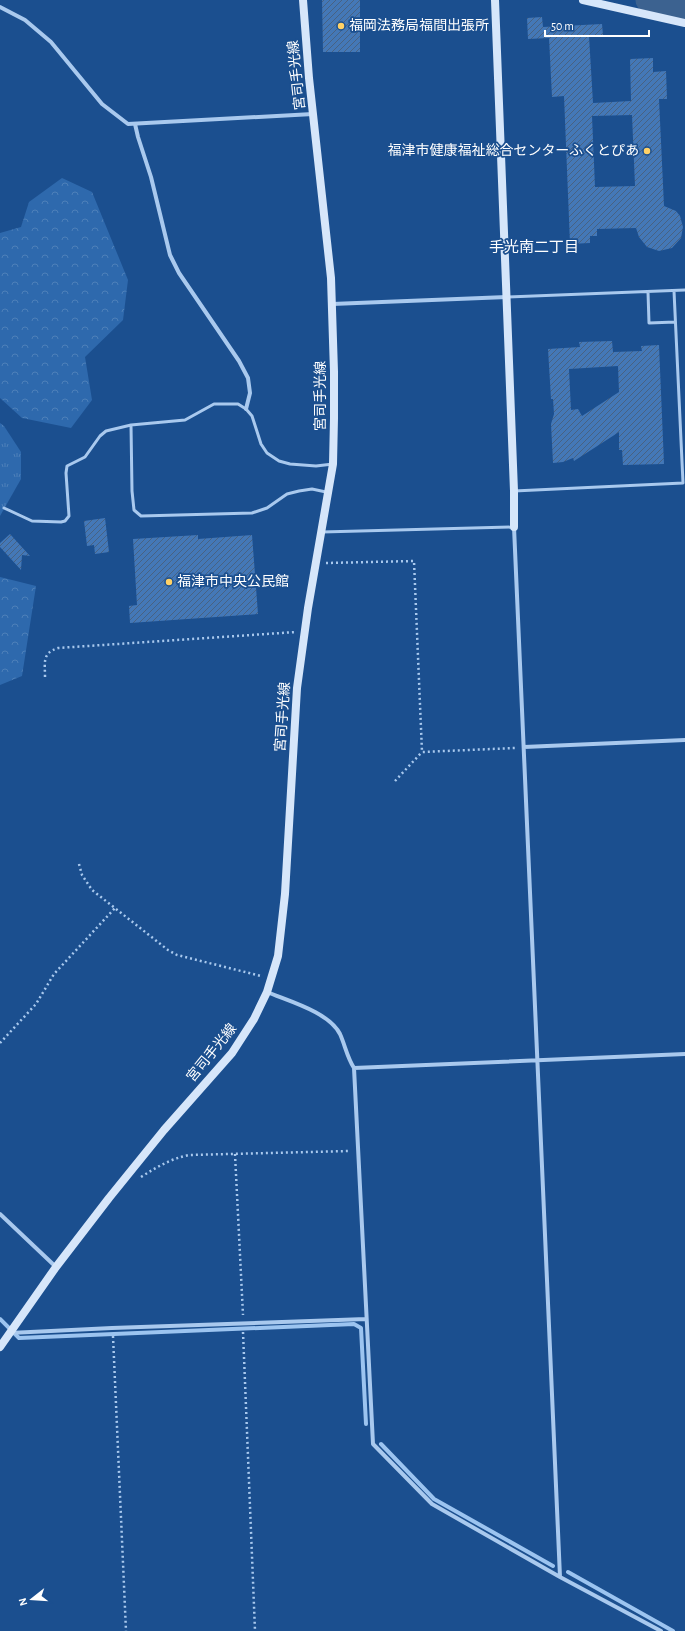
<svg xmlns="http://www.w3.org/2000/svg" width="685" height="1631" font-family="'Alegreya Sans','Noto Sans JP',sans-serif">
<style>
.forest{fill:url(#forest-crowns)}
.park{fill:url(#park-tufts)}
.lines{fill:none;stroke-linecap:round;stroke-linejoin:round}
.stream{stroke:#9cc4f0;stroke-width:4}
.river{stroke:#3c6290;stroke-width:25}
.building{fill:url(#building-hatch);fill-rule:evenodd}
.path{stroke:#a9c9ee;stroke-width:2.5;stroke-dasharray:2 3;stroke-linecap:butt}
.lane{stroke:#a9c9ee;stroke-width:3}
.street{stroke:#a9c9ee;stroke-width:4}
.secondary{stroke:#d6e6fa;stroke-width:8}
.poi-dot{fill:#ffd166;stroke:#1b4f8f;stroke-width:1.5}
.labels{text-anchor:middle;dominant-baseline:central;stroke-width:3.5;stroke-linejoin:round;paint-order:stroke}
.poi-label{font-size:14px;fill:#fff;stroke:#1b4f8f;text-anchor:start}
.street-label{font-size:14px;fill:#fff;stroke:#1b4f8f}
.neighbourhood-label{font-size:15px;fill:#fff;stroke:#1b4f8f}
</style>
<defs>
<pattern id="forest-crowns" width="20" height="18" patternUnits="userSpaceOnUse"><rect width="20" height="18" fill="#2e69ad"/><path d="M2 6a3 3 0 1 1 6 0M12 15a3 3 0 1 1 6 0" fill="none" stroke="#4d80b9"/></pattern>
<pattern id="park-tufts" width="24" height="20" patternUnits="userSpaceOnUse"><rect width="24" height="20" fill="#2e69ad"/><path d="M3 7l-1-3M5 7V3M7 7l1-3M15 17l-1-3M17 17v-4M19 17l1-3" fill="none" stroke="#4d80b9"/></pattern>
<pattern id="building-hatch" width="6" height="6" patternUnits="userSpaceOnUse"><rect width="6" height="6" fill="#4478b7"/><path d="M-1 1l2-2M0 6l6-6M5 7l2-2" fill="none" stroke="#486282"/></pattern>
</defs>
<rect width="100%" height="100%" fill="#1b4f8f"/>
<!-- forest -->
<path class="forest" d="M62 178 92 192 128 280 123 320 85 357 92 400 71 428 22 418 0 398V233L21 227 29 202Z
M0 577 36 586 22 676 0 685Z"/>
<!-- park -->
<path class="park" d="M0 423 4 426 21 452V479L0 516Z"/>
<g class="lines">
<!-- stream -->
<path class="stream" d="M0 1319 19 1338 354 1324 361 1328 366 1424
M381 1444 434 1499 553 1566
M568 1572 673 1631"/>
<!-- river -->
<path class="river" d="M648 0 685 7"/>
</g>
<!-- building -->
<path class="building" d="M322 0H360V52H323Z
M542 17 543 27 602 24 603 35 589 36 593 103 631 101 630 59 653 58V72L666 71 667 99H659L664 206 676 211 680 216 683 227 681 238 672 248 659 251 647 247 639 237 636 228 597 229V236H590V243L570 244 564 96 552 97 549 38 528 39 527 18ZM632 115 635 186 595 187 592 116Z
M612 341 613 352 642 351 641 346 659 345 664 464 623 465 622 450H619V432L574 461 573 458 563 462 553 463 551 424 554 414 553 399H551L548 349 580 347 579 342ZM618 366 619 392 582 416 578 409 571 410 569 369Z
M105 518 109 552 95 554 94 545 87 546 84 521Z
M10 534 30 556 22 555 21 570 0 547V543Z
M198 535V539L252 535 258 614 130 623 129 606 137 605 133 539Z"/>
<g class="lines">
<!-- path -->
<path class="path" d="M326 563 414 561 422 752 515 748
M45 677C45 662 42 653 58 648L296 632
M395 781 422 752
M79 864 82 875 92 890 168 950 177 955 261 976
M0 1043 36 1004 54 974 115 908
M235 1154 243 1315
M141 1177C157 1167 170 1159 189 1155L350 1151
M243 1332 255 1631
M113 1336 126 1631"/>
<!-- lane -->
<path class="lane" d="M648 292 649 323 675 322
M507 297 685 290
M131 425 132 491 134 510 141 516 252 513 267 508 287 494 299 491 312 489 326 492
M514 491 683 483 674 291
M4 508 32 521 61 522 65 521 69 516 66 473 67 466 85 457 100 436 106 431 131 425 185 420 214 404H238L246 409 252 416 261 444 267 453 279 461 290 464 316 466 333 464
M322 532 514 527"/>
<!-- street -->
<path class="street" d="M0 7 25 20 51 42 102 104 128 124 313 114
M135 124 138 137 151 177 170 255 179 273 239 361 248 378 250 393 246 409
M332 304 507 297
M514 527 560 1577
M524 747 685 740
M267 992C288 1001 329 1012 340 1034 345 1045 347 1057 354 1068L373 1444 432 1504 560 1577 661 1631
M354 1068 685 1054
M0 1214 56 1267
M10 1333 112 1328 366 1319"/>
<!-- secondary -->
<path class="secondary" d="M495 0 514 491V527
M583 0 685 23
M0 1347 56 1267 109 1198 164 1130 232 1053 254 1019 267 992 278 956 285 894 297 688 308 608 333 464 334 418V372L331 278 309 78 303 0"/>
</g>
<!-- markers -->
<g class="poi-dot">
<circle cx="341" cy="26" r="4"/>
<circle cx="647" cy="151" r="4"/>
<circle cx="169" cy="582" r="4"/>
</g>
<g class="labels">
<!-- poi labels -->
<g class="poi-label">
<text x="349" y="26">福岡法務局福間出張所</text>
<text x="639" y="151" text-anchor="end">福津市健康福祉総合センターふくとぴあ</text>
<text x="177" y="582">福津市中央公民館</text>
</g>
<!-- street labels -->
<g class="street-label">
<text transform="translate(297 75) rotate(-96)">宮司手光線</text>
<text transform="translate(321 396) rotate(-90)">宮司手光線</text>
<text transform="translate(283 717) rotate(-86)">宮司手光線</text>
<text transform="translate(212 1053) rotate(-51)">宮司手光線</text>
</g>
<!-- neighbourhood labels -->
<g class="neighbourhood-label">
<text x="534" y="247">手光南二丁目</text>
</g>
</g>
<!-- north arrow -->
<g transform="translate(32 1599) rotate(253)" stroke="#1b4f8f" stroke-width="3" paint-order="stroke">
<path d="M0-3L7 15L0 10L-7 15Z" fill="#ffffff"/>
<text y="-6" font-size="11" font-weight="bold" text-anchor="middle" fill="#ffffff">N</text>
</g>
<!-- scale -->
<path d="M545 30v6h104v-6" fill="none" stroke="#ffffff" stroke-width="2"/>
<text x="551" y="30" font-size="12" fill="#ffffff" stroke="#1b4f8f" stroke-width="3" paint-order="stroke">50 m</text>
</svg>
